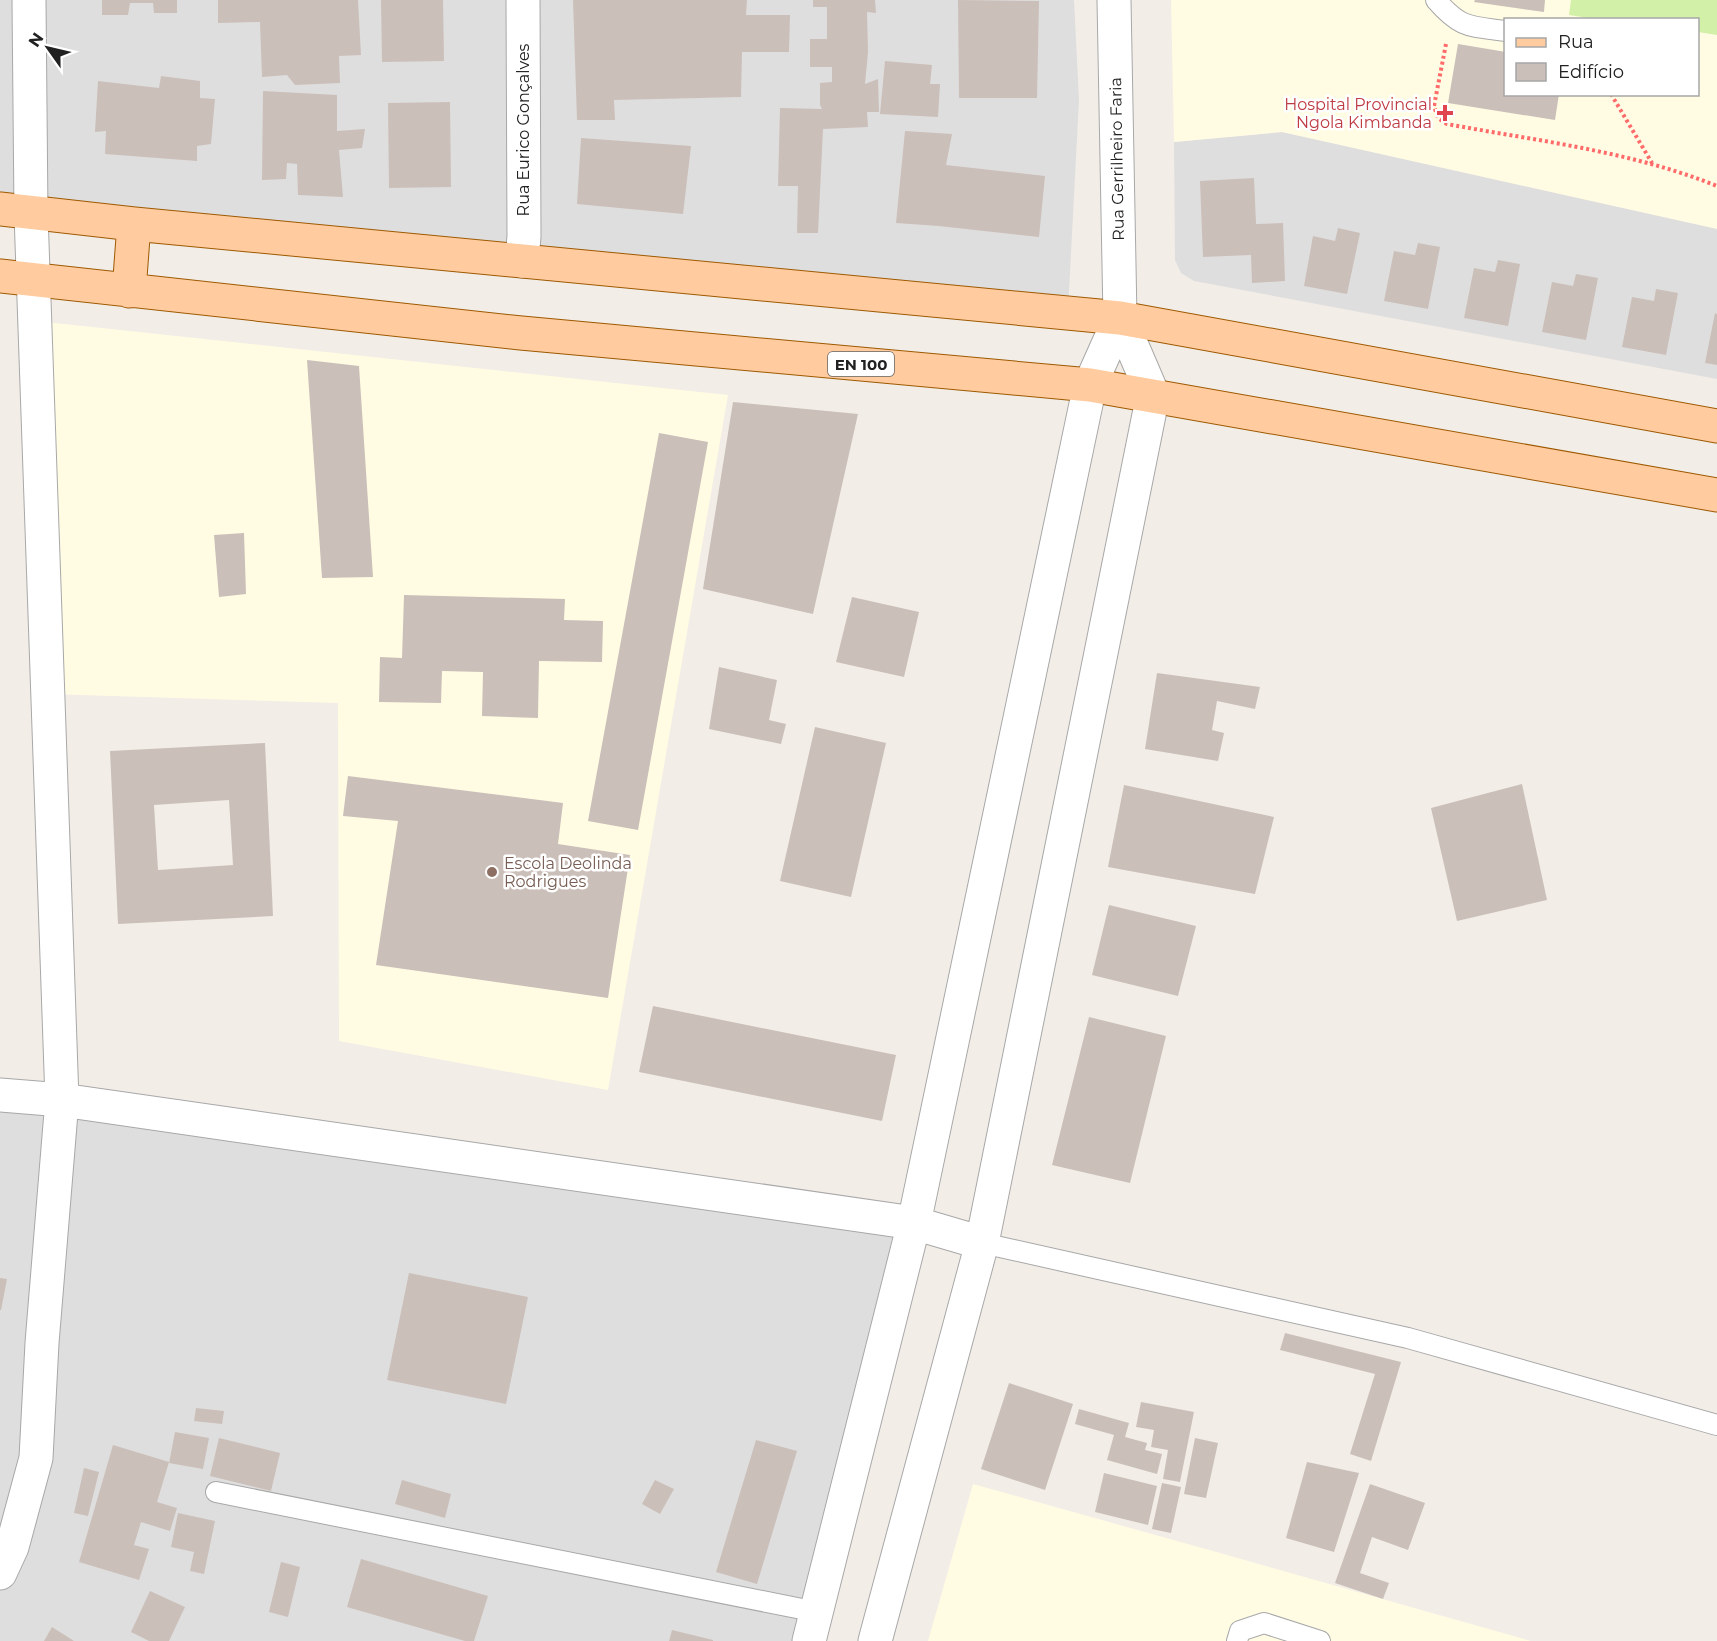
<svg xmlns="http://www.w3.org/2000/svg" width="1717" height="1641" font-family="Montserrat,sans-serif">
<style>
.residential{fill:#dfdede}
.education{fill:#fffce3;fill-rule:evenodd}
.grass{fill:#d3f0a8}
.building{fill:#cbbfb9;fill-rule:evenodd}
.lines{fill:none;stroke-linecap:round;stroke-linejoin:round}
.service-casing{stroke:#a8a8a8;stroke-width:22}
.minor-casing{stroke:#a8a8a8;stroke-width:35}
.primary-casing{stroke:#9e5900;stroke-width:35}
.path{stroke:#ff6b6b;stroke-width:4;stroke-dasharray:3 3;stroke-linecap:butt}
.service{stroke:#fff;stroke-width:20}
.minor{stroke:#fff;stroke-width:33}
.primary{stroke:#ffcb9f;stroke-width:33}
.health-dot{fill:#e0444e;stroke:#fff;stroke-width:2}
.education-dot{fill:#8d6e63;stroke:#fff;stroke-width:2}
.labels{text-anchor:middle;dominant-baseline:central;stroke-width:5;stroke-linejoin:round;paint-order:stroke}
.shield{fill:#fff;stroke:#646464;stroke-width:1.5}
.shield-label{font-size:15px;font-weight:bold;fill:#212121}
.health-label{font-size:16px;fill:#be3a42;stroke:#fff;text-anchor:end}
.street-label{font-size:16px;fill:#212121;stroke:#fff}
.education-label{font-size:16px;fill:#785e54;stroke:#fff;text-anchor:start}
</style>
<rect width="100%" height="100%" fill="#f2ede7"/>
<!-- residential -->
<path class="residential" d="M0 0H1074L1079 100 1068 311 0 209Z
M1282 132 1717 224V379L1194 281 1181 273 1175 260 1174 142Z
M0 1095 914 1223 809 1641H0Z"/>
<!-- education -->
<path class="education" d="M1171 0H1717V229L1282 132 1174 142ZM1506 20H1698V94H1506Z
M36 321 728 395 608 1090 339 1041 338 703 49 694Z
M973 1484 1220 1553 1531 1641H928Z"/>
<!-- grass -->
<path class="grass" d="M1571 0H1717V35L1698 32V20H1602L1569 15Z"/>
<!-- building -->
<path class="building" d="M102 0H177V13H154L153 3H130L128 15H102Z
M218 0H358L361 55 339 56 340 83 295 85 287 75 262 77 260 22 218 23Z
M381 0H443L444 61 382 62Z
M573 0H747L746 15H790L789 52H742L741 97 614 100 615 120H577Z
M813 0H875L876 13 867 12 868 52 865 84 878 79 879 112H867L868 127 823 129 818 233H797L798 186H778L780 108 822 109 820 105V83L832 82V67H810V39H827V7H813Z
M958 0 1039 1 1037 98H959Z
M1475 0H1545L1544 12 1474 2Z
M1458 44 1506 52V94H1559L1555 120 1448 103Z
M885 61 932 65 930 84H940L938 117 880 114Z
M161 76 200 81V98L215 99 211 144 197 146V161L105 154 106 131 95 132 98 81 159 88Z
M263 91 337 95V131L365 129 362 148 339 150 343 197 298 195 297 164 287 163 286 179 262 180Z
M450 102 451 187 389 188 388 103Z
M905 131 952 134 946 165 1045 176 1039 237 939 226 896 223Z
M581 138 691 146 683 214 577 204Z
M1254 178 1256 224 1283 223 1285 281 1252 283 1251 255 1203 257 1200 181Z
M1338 228 1360 233 1347 294 1304 286 1313 236 1335 241Z
M1418 243 1440 247 1428 309 1384 301 1394 251 1415 255Z
M1498 260 1520 264 1508 326 1464 318 1474 268 1495 272Z
M1576 274 1598 278 1586 340 1542 332 1552 282 1573 286Z
M1656 289 1678 293 1666 355 1622 347 1632 297 1654 301Z
M1715 313 1717 314V365L1705 363Z
M307 360 359 366 373 577 322 578Z
M733 402 858 414 813 614 703 589Z
M659 433 708 442 638 830 588 821Z
M244 533 246 594 219 597 214 535Z
M404 595 565 599 564 620 603 621 602 662 539 661 538 718 482 716 483 672 442 671 441 703 379 702 380 657 402 658Z
M852 597 919 612 904 677 836 662Z
M719 667 777 680 769 720 786 724 781 744 709 729Z
M1157 673 1260 687 1255 709 1217 701 1212 730 1224 733 1218 761 1145 749Z
M815 727 886 743 851 897 780 881Z
M265 743 273 916 118 924 110 751ZM229 800 233 865 158 870 154 805Z
M348 776 563 803 558 844 630 855 608 998 376 965 398 821 343 816Z
M1522 784 1547 900 1457 921 1431 808Z
M1124 785 1274 817 1255 894 1108 867Z
M1109 905 1196 926 1178 996 1092 975Z
M653 1006 896 1055 882 1121 639 1072Z
M1089 1017 1166 1036 1130 1183 1052 1165Z
M409 1273 528 1297 506 1404 387 1380Z
M0 1278 7 1279 1 1310H0Z
M1285 1333 1401 1362 1371 1461 1350 1454 1375 1374 1280 1350Z
M1009 1383 1073 1404 1045 1490 981 1469Z
M1141 1402 1194 1412 1180 1482 1163 1479 1168 1450 1151 1447 1154 1430 1136 1427Z
M196 1408 224 1411 222 1424 194 1421Z
M1079 1409 1129 1423 1125 1437 1147 1443 1145 1450 1162 1454 1157 1474 1107 1460 1114 1435 1075 1424Z
M175 1432 209 1438 203 1469 169 1463Z
M219 1438 280 1453 271 1491 210 1476Z
M1195 1438 1218 1443 1206 1498 1184 1494Z
M756 1440 797 1451 757 1584 716 1572Z
M113 1445 169 1462 157 1502 177 1508 170 1531 141 1522 134 1545 149 1549 139 1580 79 1562Z
M1307 1462 1359 1473 1334 1552 1286 1538Z
M84 1468 99 1472 88 1516 74 1513Z
M1104 1473 1157 1486 1148 1525 1095 1512Z
M402 1480 451 1494 445 1518 395 1504Z
M655 1480 674 1489 660 1514 642 1504Z
M1162 1483 1181 1487 1171 1533 1152 1529Z
M1370 1484 1425 1503 1408 1550 1372 1537 1360 1573 1389 1583 1383 1599 1335 1583Z
M178 1513 215 1521 204 1574 190 1571 194 1552 171 1547Z
M361 1559 488 1596 474 1641H465L347 1607Z
M281 1562 300 1567 288 1617 269 1612Z
M150 1591 185 1607 169 1641H149L131 1632Z
M52 1627 74 1641H44Z
M672 1630 713 1640V1641H669Z"/>
<g class="lines">
<!-- service casing -->
<g class="service-casing">
<path id="service" d="M1436 0C1461 29 1470 26 1506 31
M982 1243 1408 1338 1717 1425
M216 1492 817 1612
M1237 1641 1240 1631 1264 1623 1320 1641"/>
</g>
<!-- minor casing -->
<g class="minor-casing">
<path id="minor" d="M522 261 524 236 523 0
M0 1095 62 1100 914 1223 982 1243
M0 1573 12 1547 36 1458 42 1343 62 1100 31 214 29 0
M809 1641 914 1223 1090 385 1120 318
M875 1641 982 1243 1153 395 1120 318 1114 0"/>
</g>
<!-- primary casing -->
<g class="primary-casing">
<path id="primary" d="M0 209 134 224 1120 318 1717 426
M0 276 521 333 1090 385 1717 495
M129 291 134 224"/>
</g>
<!-- path -->
<path class="path" d="M1446 44 1434 106 1438 118 1447 124C1538 141 1630 151 1717 186
M1611 94 1652 163"/>
<!-- service -->
<use href="#service" class="service"/>
<!-- minor -->
<use href="#minor" class="minor"/>
<!-- primary -->
<use href="#primary" class="primary"/>
</g>
<!-- markers -->
<path class="health-dot" d="M1442 104h6v6h6v6h-6v6h-6v-6h-6v-6h6z"/>
<circle class="education-dot" cx="492" cy="872" r="6"/>
<g class="labels">
<!-- shield labels -->
<rect class="shield" x="828" y="352" width="66" height="24" rx="4.5"/>
<g class="shield-label">
<text x="861" y="364">EN 100</text>
</g>
<!-- health labels -->
<g class="health-label">
<text x="1432" y="104">Hospital Provincial<tspan x="1432" dy="18">Ngola Kimbanda</tspan></text>
</g>
<!-- street labels -->
<g class="street-label">
<text transform="translate(523 130) rotate(-90)">Rua Eurico Gonçalves</text>
<text transform="translate(1117 159) rotate(-91)">Rua Gerrilheiro Faria</text>
</g>
<!-- education labels -->
<g class="education-label">
<text x="504" y="863">Escola Deolinda<tspan x="504" dy="18">Rodrigues</tspan></text>
</g>
</g>
<!-- legend -->
<rect x="1504" y="18" width="195" height="78" fill="#ffffff" stroke="#a6a6a6" stroke-width="1.5"/>
<rect x="1516" y="38" width="30" height="9" fill="#ffcb9f" stroke="#a6a6a6" stroke-width="1.5"/>
<text x="1558" y="48" font-size="18" fill="#212121">Rua</text>
<rect x="1516" y="63" width="30" height="18" fill="#cbbfb9" stroke="#a6a6a6" stroke-width="1.5"/>
<text x="1558" y="78" font-size="18" fill="#212121">Edifício</text>
<!-- north arrow -->
<g transform="translate(48 48) rotate(304)" stroke="#ffffff" stroke-width="4.5" paint-order="stroke">
<path d="M0-4.5L10 22L0 15L-10 22Z" fill="#212121"/>
<text y="-9" font-size="16" font-weight="bold" text-anchor="middle" fill="#212121">N</text>
</g>
</svg>
